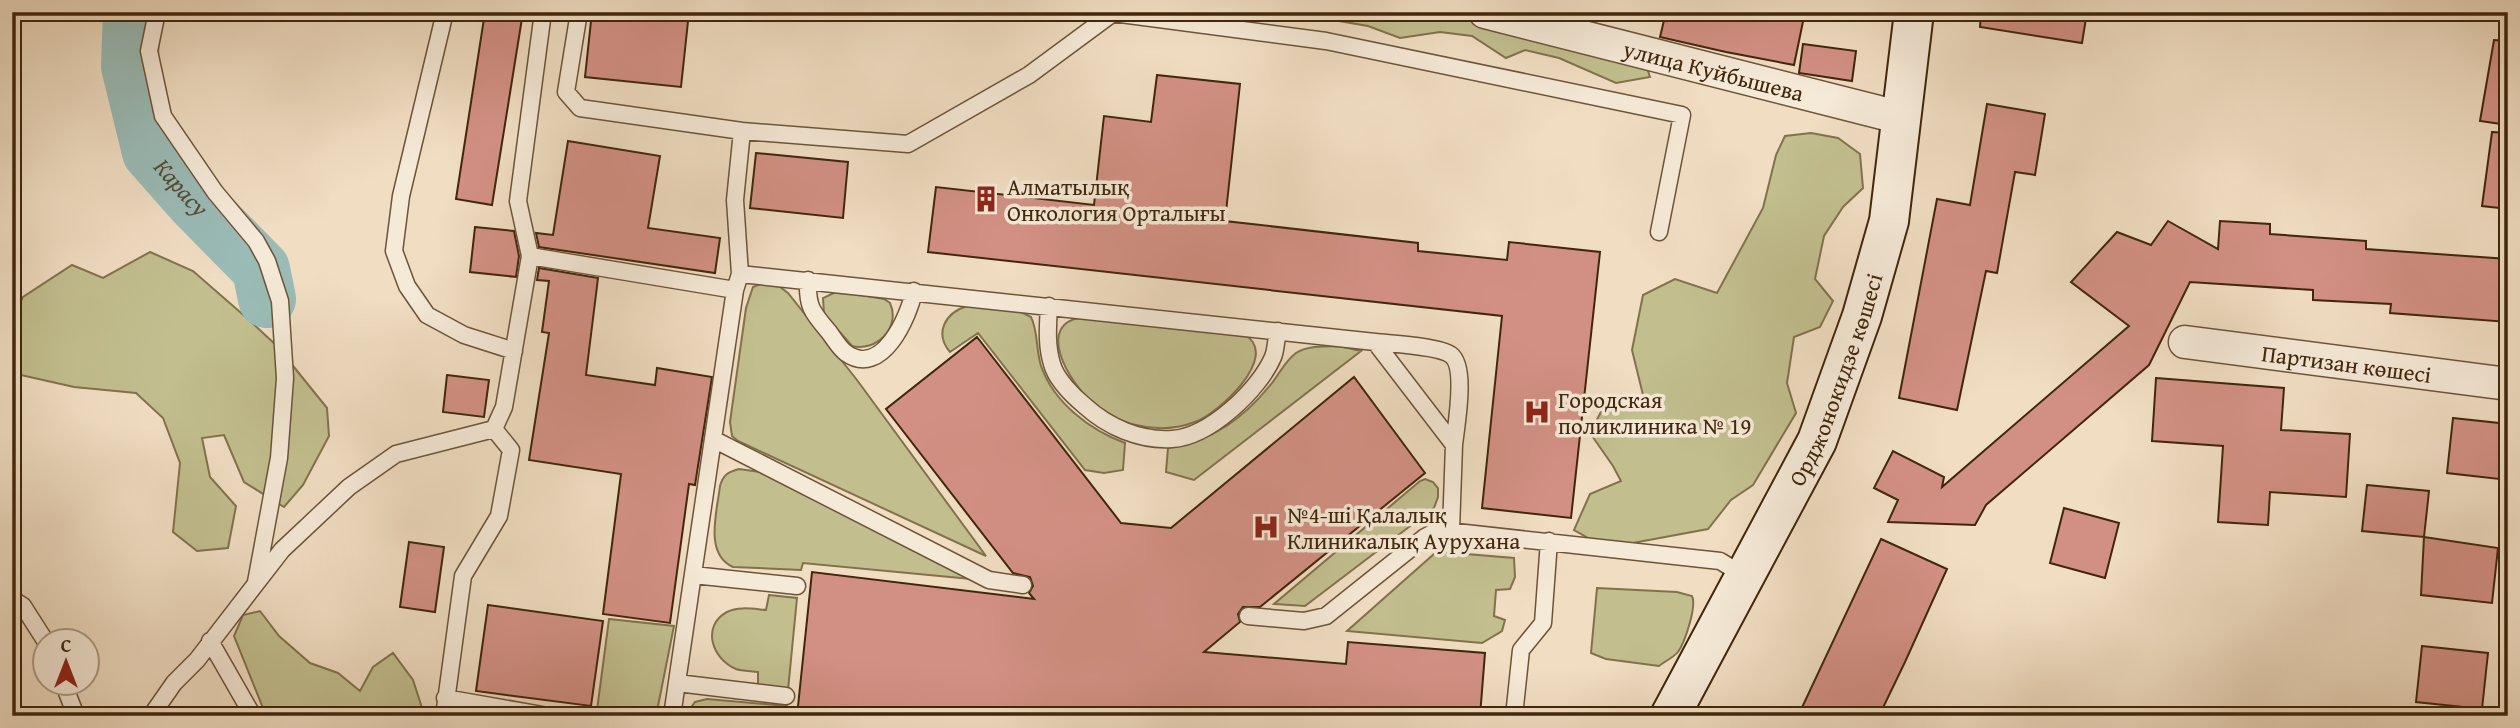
<svg xmlns="http://www.w3.org/2000/svg" width="2520" height="728" font-family="'Gentium Book Plus',serif">
<style>
.green{fill:#c2be8e;stroke:#82724c;stroke-width:2}
.lines{fill:none;stroke-linecap:round;stroke-linejoin:round}
.river{stroke:#9abbb6;stroke-width:58}
.building{fill:#d29084;stroke:#41260b;stroke-width:2}
.lane-casing{stroke:#6d5439;stroke-width:19}
.street-casing{stroke:#6d5439;stroke-width:35}
.secondary-casing{stroke:#41260b;stroke-width:42}
.lane{stroke:#f5e9d7;stroke-width:16}
.street{stroke:#f5e9d7;stroke-width:32}
.secondary{stroke:#f5e9d7;stroke-width:38}
.labels{text-anchor:middle;dominant-baseline:central;stroke-width:7;stroke-linejoin:round;paint-order:stroke}
.street-label{font-size:23px;fill:#41260b;stroke:#f5e9d7}
.poi-label{font-size:23px;fill:#41260b;stroke:#f5e9d7;text-anchor:start}
.water-label{font-size:24px;font-style:italic;fill:#574b36;stroke:#f5e9d7}
</style>
<rect width="100%" height="100%" fill="#f0ddc2"/>
<filter id="stains"><feTurbulence type="fractalNoise" baseFrequency=".00286" numOctaves="4"/><feColorMatrix values="0 0 0 0 .2 0 0 0 0 .09 0 0 0 0 .02 0 0 0 .5 -.17"/></filter>
<radialGradient id="worn" r=".72"><stop offset=".6" stop-color="#630" stop-opacity="0"/><stop offset="1" stop-color="#630" stop-opacity=".3"/></radialGradient>
<!-- green -->
<path class="green" d="M1286 12H1460L1574 36 1643 56 1650 77 1616 83 1559 58 1525 50 1506 58 1472 36 1440 32 1400 38 1368 26Z
M1811 133 1838 138 1860 154 1863 188 1843 207 1824 236 1815 279 1833 301 1820 327 1794 337 1787 383 1796 413 1753 485 1731 500 1708 529 1606 548 1574 530 1590 494 1621 481 1613 466 1590 433 1604 406 1644 399 1632 350 1643 295 1675 279 1717 293 1763 208 1776 155 1785 136Z
M150 252 193 271 248 319 277 346 327 408 329 436 303 485 284 507 244 482 224 435 202 438 210 477 236 506 228 548 197 551 173 532 180 463 163 418 136 393 74 387 12 373V318L23 297 72 265 103 278Z
M763 283 776 284 788 293 857 380 986 556 738 441 732 436 730 422 746 308 753 287Z
M838 291 884 299 890 303C901 327 877 352 852 346L824 314 823 298Z
M967 306 1019 311 1031 317C1038 331 1036 350 1041 366 1054 403 1090 430 1125 443L1123 470 1104 473 1085 470 978 333 950 352C934 333 945 313 967 306Z
M1085 317 1245 335C1281 356 1218 414 1195 422 1176 429 1155 430 1136 425 1121 422 1105 412 1093 403 1070 384 1032 322 1085 317Z
M1339 346 1361 351 1194 480 1166 472 1168 448C1213 441 1244 418 1272 383 1280 373 1285 361 1296 353 1308 345 1325 347 1339 346Z
M739 469 760 472 971 579 803 563 801 570 733 567C704 554 717 512 720 486 723 475 728 472 739 469Z
M1425 479 1433 482 1438 488V497L1434 508 1305 606 1274 604 1420 481Z
M1442 552 1514 558 1515 577 1510 589 1496 590 1494 616 1505 620 1502 631 1482 643 1347 631 1434 554Z
M1597 588 1677 592 1692 596C1697 606 1685 642 1678 652 1674 657 1664 662 1659 666L1606 659 1591 653Z
M769 595 797 598 788 690 758 686V672C751 671 742 671 736 669 712 659 701 626 727 612 738 606 754 609 766 610Z
M260 611 279 636 310 663 338 673 360 691 373 667 393 653 413 680 423 711 418 716H268L265 713 234 636 243 615Z
M609 619 674 626 658 706 649 716H628L597 710Z
M707 699 787 706 786 716H685L695 702Z"/>
<g class="lines">
<!-- river -->
<path class="river" id="s1" d="M132 12 130 66 151 152 196 203 261 269 267 299"/>
</g>
<!-- building -->
<path class="building" d="M485 12H523L492 205 456 199Z
M592 12H689L681 87 585 77Z
M1666 12H1805L1794 65 1726 52 1660 37Z
M1981 12H2087L2082 43 1980 27Z
M2494 40 2508 41V125L2480 121Z
M1803 44 1856 51 1852 81 1799 73Z
M1157 75 1240 84 1225 221 1418 243V251L1507 260 1509 242 1600 252 1571 518 1482 508 1502 316 928 252 936 187 1094 205 1104 116 1151 122Z
M1987 104 2045 114 2035 175 2015 172 1997 273 1986 271 1957 410 1899 398 1937 199 1970 205Z
M2492 132 2508 133V209L2482 206Z
M568 141 660 156 648 228 720 238 715 273 539 247 536 233 553 235Z
M756 153 848 162 843 218 750 208Z
M2168 221 2218 249 2220 221 2270 224V234L2366 241V249L2508 259V322L2390 313 2391 304 2313 300V290L2190 282 2149 365 1986 505 1975 525 1888 522 1898 500 1874 488 1893 451 1944 477 1942 487 2129 326 2071 282 2117 232 2151 245Z
M475 227 514 231 519 256 516 277 470 272Z
M539 268 598 278 586 375 655 385 657 368 712 377 695 485 689 484 670 623 603 614 621 474 529 460 549 333 542 332 549 281 537 280Z
M977 337 1121 523 1171 528 1354 377 1425 473 1260 607H1243L1238 614 1240 622 1204 652 1346 664 1348 642 1485 653 1480 716H797L812 572 1034 599 1029 593 1033 586 1030 577 1013 573 886 409Z
M447 375 489 380 484 417 443 412Z
M2156 378 2284 388 2281 430 2350 434 2346 497 2270 492 2268 525 2218 522 2223 446 2152 441Z
M2453 418 2508 424V480L2447 473Z
M2367 485 2429 491 2424 537 2362 531Z
M2064 508 2119 523 2105 578 2050 563Z
M2424 537 2498 548 2492 603 2421 595Z
M1881 539 1947 569 1905 662 1879 716H1798Z
M409 542 444 547 435 612 400 607Z
M488 605 603 621 591 706 476 691Z
M2422 646 2488 653 2482 709 2416 702Z"/>
<g class="lines">
<!-- lane casing -->
<g class="lane-casing">
<path id="lane" d="M157 12 149 51 163 116 215 192 256 241 267 261 280 301 285 378 279 458 256 582
M445 12 401 196 394 251 407 286 427 315 464 335 514 351
M579 12 566 92 580 108 742 131 908 144 1029 75 1113 13 1326 41 1682 115 1659 232
M530 256 735 290
M740 274 735 200 742 131
M808 280C807 307 812 312 829 332 834 339 840 349 846 353 882 379 909 316 914 291
M1049 306C1048 325 1046 345 1052 364 1056 379 1073 396 1085 406 1108 427 1140 441 1172 439 1209 437 1259 390 1273 357 1276 350 1276 339 1278 331
M1375 342C1392 344 1439 346 1451 355 1467 367 1456 426 1454 445
M713 439 989 580 1023 585
M693 575 797 586
M12 599 23 606 46 642
M1248 616 1304 621 1326 616 1425 537 1438 530 1720 561 1745 576
M210 641 253 716
M63 682 76 716
M677 683 786 696
M445 698 548 716
M151 716 174 683 197 660 282 550 349 487 396 454 494 429 504 407 530 256 518 201 543 12
M444 716 463 576 499 516 511 450 494 429
M672 716 735 290 740 274 1375 342 1454 445 1451 530
M1514 716 1521 650 1543 623 1549 541"/>
</g>
<!-- street casing -->
<g class="street-casing">
<g id="street">
<path id="s2" d="M1485 12 1902 118"/>
<path id="s3" d="M2185 342 2508 384"/>
</g>
</g>
<!-- secondary casing -->
<g class="secondary-casing">
<g id="secondary">
<path id="s4" d="M1670 716 1817 441 1862 316 1889 221 1914 12"/>
</g>
</g>
<!-- lane -->
<use href="#lane" class="lane"/>
<!-- street -->
<use href="#street" class="street"/>
<!-- secondary -->
<use href="#secondary" class="secondary"/>
</g>
<!-- icons -->
<defs>
<g id="building-bare" transform="scale(2.1)"><path d="M-4-6H4V6H1V3H-1V6H-4ZM-2.5-4.3h1.7v1.8h-1.7ZM.8-4.3h1.7v1.8H.8ZM-2.5-1h1.7V.8h-1.7ZM.8-1h1.7V.8H.8Z" fill="#8f2418" stroke="#f5e9d7" stroke-width="2.5" paint-order="stroke"/></g>
<g id="hospital-bare" transform="scale(2.1)"><path d="M-5-5h3v3.5h4V-5h3V5h-3V1.5h-4V5h-3Z" fill="#8f2418" stroke="#f5e9d7" stroke-width="2.5" paint-order="stroke"/></g>
</defs>
<g fill-rule="evenodd">
<use href="#building-bare" x="986" y="199"/>
<use href="#hospital-bare" x="1537" y="412"/>
<use href="#hospital-bare" x="1266" y="527"/>
</g>
<g class="labels">
<!-- street labels -->
<g class="street-label">
<text stroke="none"><textPath href="#s2" startOffset="236">улица Куйбышева</textPath></text>
<text stroke="none"><textPath href="#s3" startOffset="163">Партизан көшесі</textPath></text>
<text stroke="none"><textPath href="#s4" startOffset="376">Орджонокидзе көшесі</textPath></text>
</g>
<!-- poi labels -->
<g class="poi-label">
<text x="1007" y="186">Алматылық<tspan x="1007" dy="26">Онкология Орталығы</tspan></text>
<text x="1558" y="399">Городская<tspan x="1558" dy="26">поликлиника № 19</tspan></text>
<text x="1287" y="514">№4-ші Қалалық<tspan x="1287" dy="26">Клиникалық Аурухана</tspan></text>
</g>
<!-- water labels -->
<g class="water-label">
<text stroke="none"><textPath href="#s1" startOffset="189">Карасу</textPath></text>
</g>
</g>
<!-- margin -->
<rect width="2520" height="728" fill="none" stroke="#f0ddc2" stroke-width="42"/>
<rect x="14" y="14" width="2492" height="700" fill="none" stroke="#41260b" stroke-width="3.5"/>
<rect x="21" y="21" width="2478" height="686" fill="none" stroke="#41260b" stroke-width="2"/>
<!-- north arrow -->
<g transform="translate(66 662)"><circle r="33" fill="#f5e9d7" stroke="#ad9b85" stroke-width="2"/>
<path d="M0-5L12 26L0 18L-12 26Z" fill="#8f2418"/>
<text y="-10" font-size="19" font-weight="bold" text-anchor="middle" fill="#41260b">С</text>
</g>
<rect width="100%" height="100%" filter="url(#stains)"/>
<rect width="100%" height="100%" fill="url(#worn)"/>
</svg>
